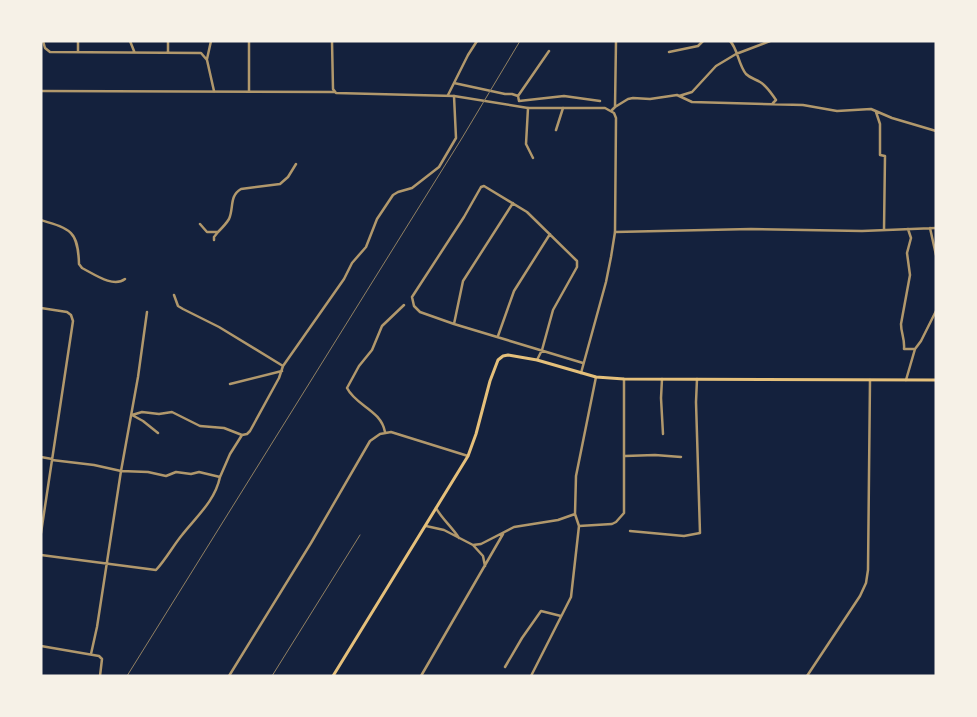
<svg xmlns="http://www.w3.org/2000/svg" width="977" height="717" font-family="'Golos Text',sans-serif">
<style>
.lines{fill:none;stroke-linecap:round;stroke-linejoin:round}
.minor{stroke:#b1986c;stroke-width:2.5}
.tertiary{stroke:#b1986c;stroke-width:2.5}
.secondary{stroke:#e5c07b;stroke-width:3}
.rail{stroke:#918062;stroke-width:1}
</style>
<rect width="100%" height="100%" fill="#14213d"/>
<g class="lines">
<!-- minor -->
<path class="minor" d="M43 41 45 48 50 52 201 53 207 60 214 91
M130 41 134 51
M730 41C738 49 738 64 746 74 750 78 755 79 760 82 767 86 771 93 776 100L773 103
M78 51V41
M168 52V41
M669 52 698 46 703 41
M207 59 211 41
M454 83 505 94H512L518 96 519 101 564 96 600 101
M249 91V41
M448 95 468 55 477 41
M518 96 549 51
M679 96 692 92 716 66 736 54 770 41
M615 107 628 99 633 98 650 99 677 95 692 102 803 105 837 111 871 109 892 118 936 131
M528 108 526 144 533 158
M612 110 615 107 616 41
M876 112 880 124V155L885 156 884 230
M556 130 563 108
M41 220C71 229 78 231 79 264L82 268C94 274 113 288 125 279
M200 224 207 232H218C222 228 226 224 229 219 234 208 229 196 241 189L280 184 288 177 296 164
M930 228 936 255
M908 229 911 238 907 253 910 275 901 324C901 333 905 339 904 349H915
M615 232 751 229 862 231 936 228
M214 240V237L218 232
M174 295 178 306 183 309 219 327 283 366
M41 308 67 312 71 315 73 321 41 533
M454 324 463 281 513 203
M498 336 514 291 550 234
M537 360 542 350 553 310 577 267V261L527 212 484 186 481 187 464 217 412 297 414 306 420 312 454 324 583 363
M662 379 661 398 663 434
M906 380 915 349 921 341 936 311
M230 384 282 371
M385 432C381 410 356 406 347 388L359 366 372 350 382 326 404 305
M158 433 143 421 132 415 142 412 159 414 172 412 200 426 224 428 242 435 247 434 250 431 279 378 283 366 344 279 352 263 366 247 377 219 393 195 398 192 412 188 439 167 456 138 454 96
M625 456 655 455 681 457
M41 457 52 459
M52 460 94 465 121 471 148 472 166 476 176 472 191 474 199 472 220 477 230 454 242 435
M436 508C442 519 452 527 459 538
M426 526 444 530 473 545 481 544 514 527 558 520 575 514 576 476 596 377
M579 526 612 524 616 522 624 513V379
M630 531 684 536 700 533 696 402 697 379
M473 545 483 556 485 566
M41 555 156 570C166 559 173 546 182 535 196 517 215 501 220 477
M41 646 99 656 102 659 100 676
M91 654 97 627 121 471 138 377 147 312
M505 667 522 638 541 611 561 616
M229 676 311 543 370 441 380 434 391 432 468 456
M421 676 503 534
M531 676 571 597 579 526 575 514
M807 676 860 596 866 583 868 570 870 380"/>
<!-- tertiary -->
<path class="tertiary" d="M332 41 333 89 336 93 454 96 528 108H605L614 113 616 118 615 232 611 257 606 282 581 373
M41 91 334 92"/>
<!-- secondary -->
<path class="secondary" d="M333 676 468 456 476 434 490 381 498 360 503 356 508 355 537 360 596 377 624 379 936 380"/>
<!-- rail -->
<path class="rail" d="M127 676 462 138 520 41
M272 676 360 535"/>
</g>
<!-- border -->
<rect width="977" height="717" fill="none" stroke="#f6f1e7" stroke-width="85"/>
</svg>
